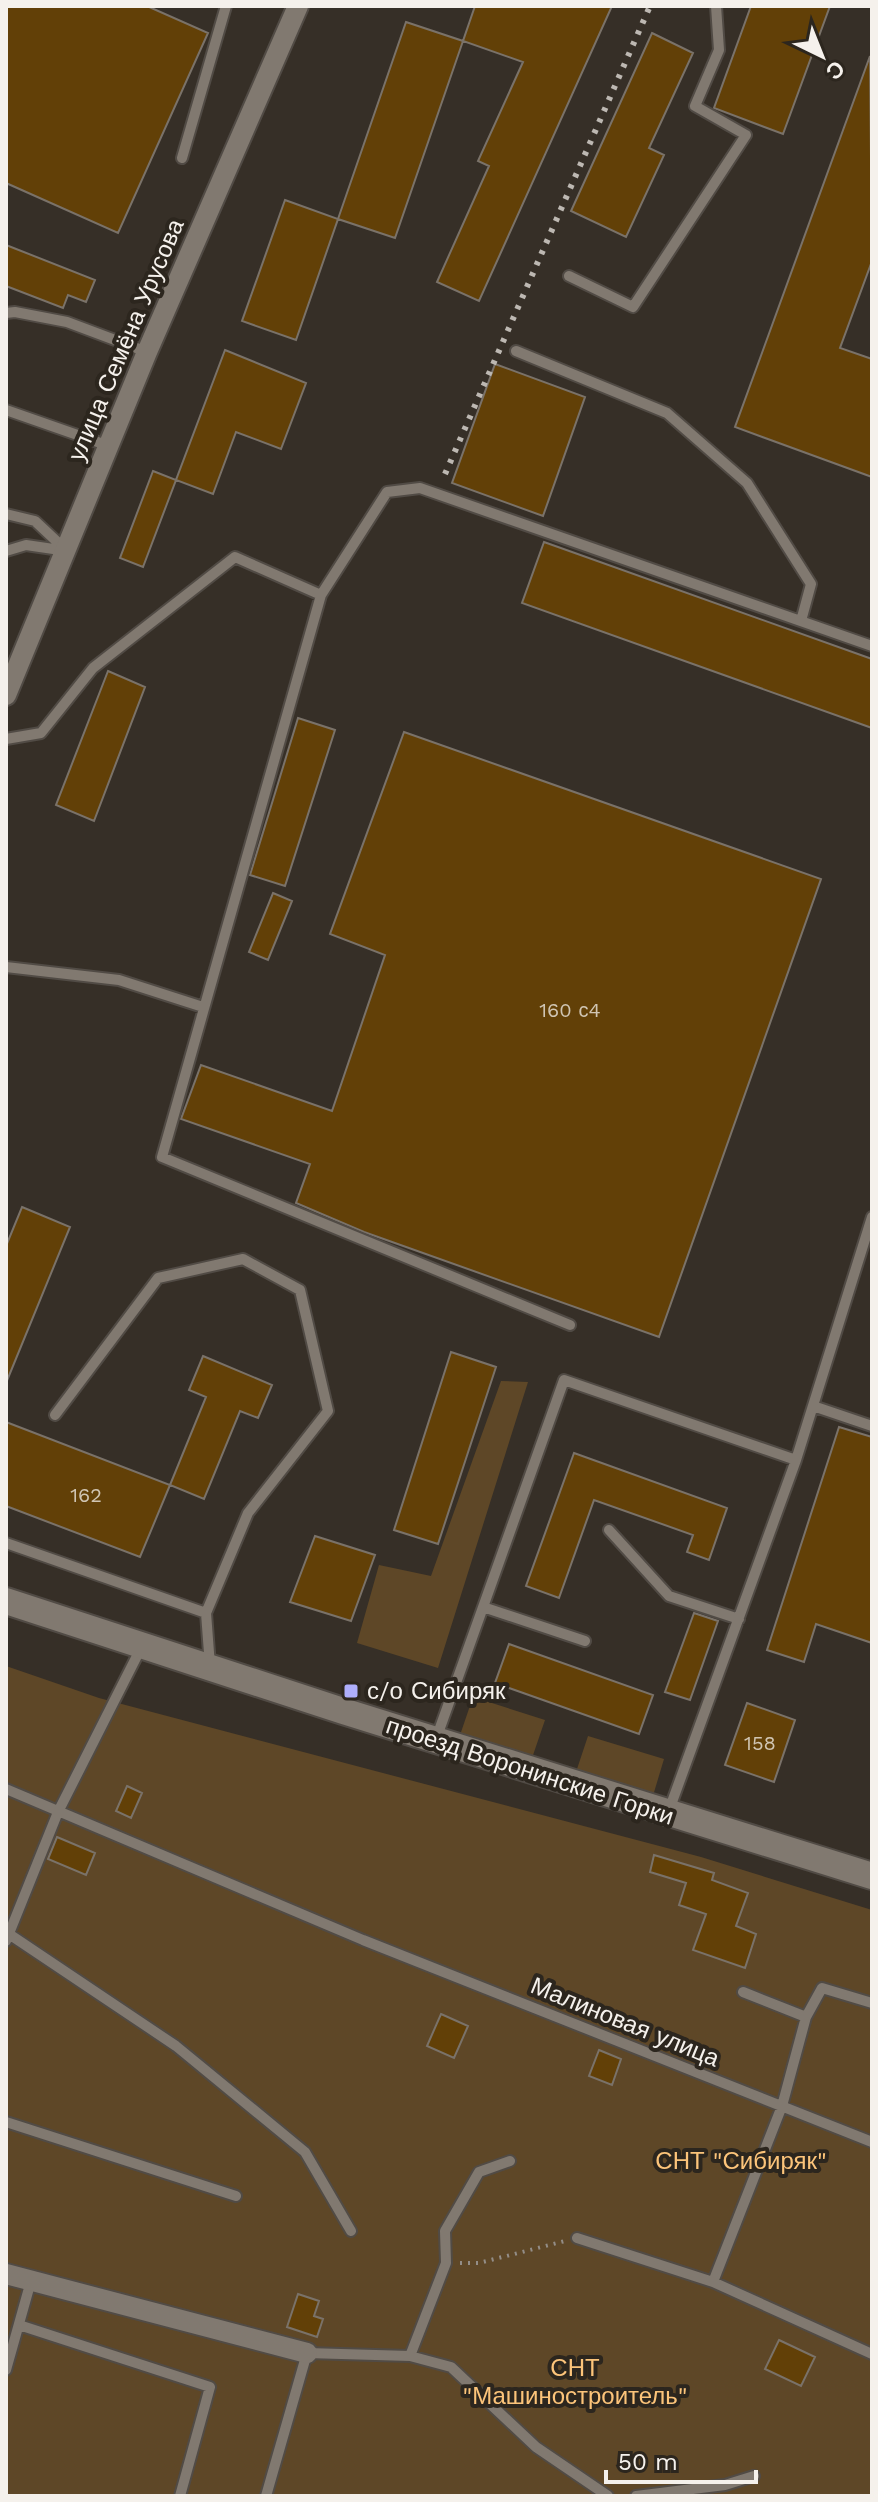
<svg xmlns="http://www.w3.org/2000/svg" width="878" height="2502" font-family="'Work Sans',sans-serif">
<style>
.green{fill:#5e4727}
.building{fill:#624007;stroke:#7a7269;stroke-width:2}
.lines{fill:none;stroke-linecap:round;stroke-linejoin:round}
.service-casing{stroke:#514b45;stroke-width:14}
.minor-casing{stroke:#514b45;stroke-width:24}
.tertiary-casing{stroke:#514b45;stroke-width:30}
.path{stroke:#938d87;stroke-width:4;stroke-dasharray:2 6;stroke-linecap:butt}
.service{stroke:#817970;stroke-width:10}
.minor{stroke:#817970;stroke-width:20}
.tertiary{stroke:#817970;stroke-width:26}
.rail{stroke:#bdb8b2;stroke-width:6;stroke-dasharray:4 8;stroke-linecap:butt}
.poi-dot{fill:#aeaefb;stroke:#2c261e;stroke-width:3}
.labels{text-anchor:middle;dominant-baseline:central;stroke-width:8;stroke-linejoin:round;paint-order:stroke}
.number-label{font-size:20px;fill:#d0c5b3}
.street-label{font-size:24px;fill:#f5f1ec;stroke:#2c261e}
.poi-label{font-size:24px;fill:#f5f1ec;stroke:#2c261e;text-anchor:start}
.park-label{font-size:24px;fill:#fcc47a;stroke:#2c261e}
</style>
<rect width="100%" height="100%" fill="#362f27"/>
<!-- green -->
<path class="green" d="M501 1381 528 1382 438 1668 357 1643 379 1565 431 1576Z
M6 1666 99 1698 701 1857 872 1910V2496H6Z
M473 1697 545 1720 531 1761 459 1738Z
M588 1736 664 1759 652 1799 575 1775Z"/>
<!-- building -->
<path class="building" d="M6 6H147L208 33 118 233 6 183Z
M475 6H612L479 301 437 282 489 166 478 161 523 62 463 41Z
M751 6H830L783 134 714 108Z
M406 22 463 41 395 238 338 219Z
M652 33 693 53 649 148 664 155 626 237 571 211Z
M870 56 872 261 840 348 872 359V477L735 427Z
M285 200 338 219 296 340 242 321Z
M6 245 95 280 86 302 68 295 63 308 6 286Z
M225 350 306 383 281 449 236 432 213 494 176 480Z
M495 364 585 397 543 516 452 483Z
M153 471 176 480 143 567 120 558Z
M544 542 872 659V728L522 603Z
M108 671 145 687 94 821 56 805Z
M298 718 335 730 285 886 250 875Z
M404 732 821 879 659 1337 364 1232 296 1203 310 1164 181 1119 201 1065 332 1111 385 955 330 934Z
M273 893 292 901 268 960 249 952Z
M22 1207 70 1227 6 1383V1246Z
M451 1352 496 1367 438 1544 394 1530Z
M203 1356 272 1385 258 1418 240 1411 204 1499 170 1485 206 1397 189 1390Z
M6 1422 170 1485 140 1557 6 1506Z
M839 1427 872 1437V1643L816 1624 804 1662 767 1650Z
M574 1453 727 1508 709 1560 687 1552 693 1535 594 1500 559 1598 526 1586Z
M315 1536 375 1555 351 1621 290 1602Z
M694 1613 718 1621 690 1700 665 1692Z
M509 1644 653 1695 639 1734 495 1683Z
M747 1703 795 1720 774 1782 725 1765Z
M127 1786 142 1793 131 1818 116 1811Z
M57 1837 95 1853 86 1875 48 1859Z
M654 1855 714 1873 712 1880 748 1893 736 1926 756 1934 745 1968 693 1950 706 1914 679 1905 686 1883 650 1872Z
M441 2014 468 2026 454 2058 427 2046Z
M599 2050 621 2059 612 2085 589 2076Z
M298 2294 319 2301 314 2316 323 2319 317 2337 287 2327Z
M779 2340 815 2357 801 2386 765 2369Z"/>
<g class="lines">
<!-- service casing -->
<g class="service-casing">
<path id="service" d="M182 158 226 6
M569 276 633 307 746 135 695 106 719 50 716 6
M6 313 15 312 67 322 147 352
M516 351 667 413 747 483 811 584 801 621
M6 410 109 446
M6 514 35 521 67 551 26 545 6 551
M6 739 41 733 93 668 235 557 321 595
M6 967 119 980 203 1007
M570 1325 162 1157 321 595 387 492 420 488 872 646
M813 1406 872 1426
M55 1415 158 1278 243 1259 300 1290 328 1411 248 1513 206 1613 210 1666
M609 1530 669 1596 739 1619
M6 1543 206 1613
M483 1607 585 1641
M436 1739 564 1380 796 1460
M6 1789 363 1940 872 2142
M668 1813 796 1460 872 1217
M6 1932 176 2046 305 2152 351 2231
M6 1941 58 1812 141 1648
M743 1992 806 2017
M6 2122 236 2196
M577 2238 713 2282 872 2354
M713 2282 782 2106 806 2017 822 1988 872 2003
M19 2325 210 2387 180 2496
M410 2356 446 2263 445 2231 479 2172 510 2161
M6 2370 31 2281
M266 2496 307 2353 410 2356 451 2367 536 2447 608 2496
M636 2496 725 2485 754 2476"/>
</g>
<!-- minor casing -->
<g class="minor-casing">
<path id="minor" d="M6 695 147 352 298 6
M6 2274 307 2353"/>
</g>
<!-- tertiary casing -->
<g class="tertiary-casing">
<path id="tertiary" d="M6 1601 343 1711 872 1876"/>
</g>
<!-- path -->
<path class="path" d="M460 2263H479L565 2241"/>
<!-- service -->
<use href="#service" class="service"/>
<!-- minor -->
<use href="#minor" class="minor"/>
<!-- tertiary -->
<use href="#tertiary" class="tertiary"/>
<!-- rail -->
<path class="rail" d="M445 474 650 6"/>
</g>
<!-- markers -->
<rect class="poi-dot" x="343" y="1683" width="16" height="16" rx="4"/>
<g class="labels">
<!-- number labels -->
<g class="number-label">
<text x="570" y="1010">160 с4</text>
<text x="86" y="1495">162</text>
<text x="760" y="1743">158</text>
</g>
<!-- street labels -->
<g class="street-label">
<text transform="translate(126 340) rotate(-67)">улица Семёна Урусова</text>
<text transform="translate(530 1771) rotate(18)">проезд Воронинские Горки</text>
<text transform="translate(625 2022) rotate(22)">Малиновая улица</text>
</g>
<!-- poi labels -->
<g class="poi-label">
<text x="367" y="1691">с/о Сибиряк</text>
</g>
<!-- park labels -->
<g class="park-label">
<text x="741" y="2161">СНТ "Сибиряк"</text>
<text x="575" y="2368">СНТ<tspan x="575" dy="28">"Машиностроитель"</tspan></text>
</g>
</g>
<!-- border -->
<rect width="878" height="2502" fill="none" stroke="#f5f1ec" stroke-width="16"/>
<!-- north arrow -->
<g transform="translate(822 56) rotate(137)" stroke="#2c261e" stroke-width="6" paint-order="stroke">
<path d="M0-6L14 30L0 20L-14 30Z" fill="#f5f1ec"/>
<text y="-12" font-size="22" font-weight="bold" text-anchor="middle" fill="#f5f1ec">С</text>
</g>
<!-- scale -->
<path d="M606 2470v12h150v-12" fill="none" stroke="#f5f1ec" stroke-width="4"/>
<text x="618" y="2470" font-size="24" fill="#f5f1ec" stroke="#2c261e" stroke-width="6" paint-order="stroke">50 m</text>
</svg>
